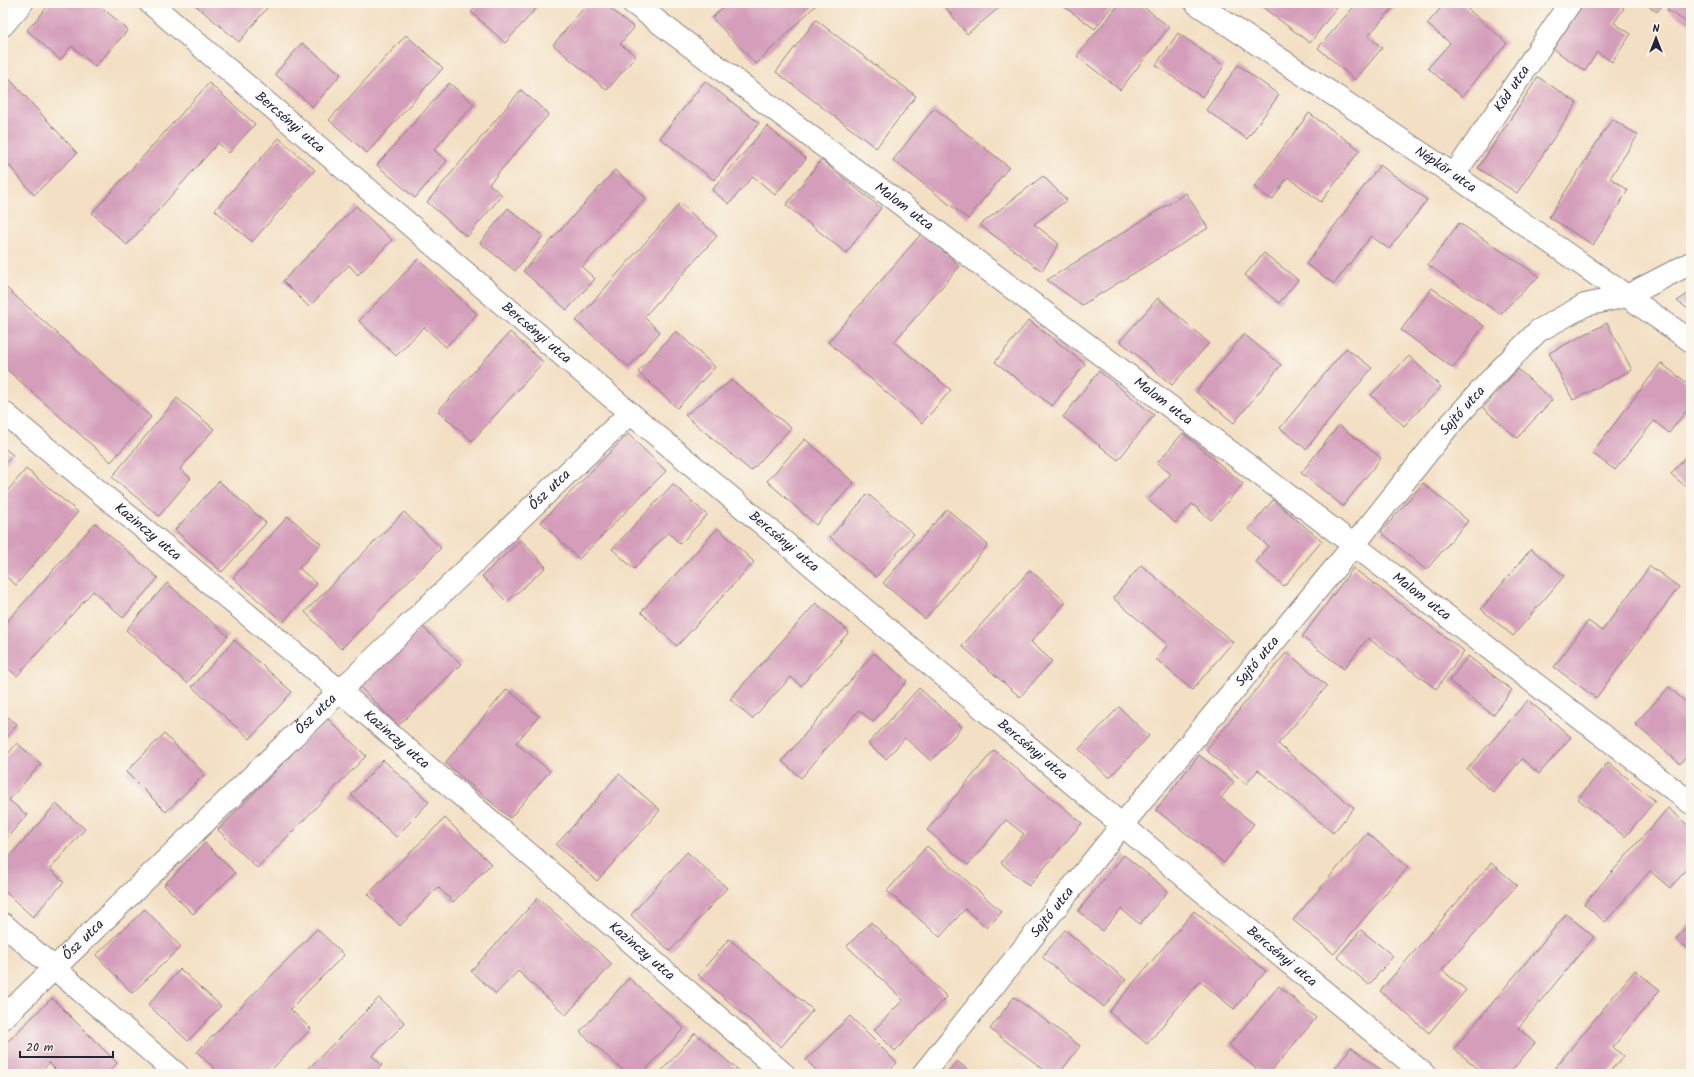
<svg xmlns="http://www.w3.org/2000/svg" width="1694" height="1077" font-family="Kalam,sans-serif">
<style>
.building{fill:#d49dba}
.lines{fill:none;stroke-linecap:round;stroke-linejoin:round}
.minor-casing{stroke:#8a807f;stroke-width:24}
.minor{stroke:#fff;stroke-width:22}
.labels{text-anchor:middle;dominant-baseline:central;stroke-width:4;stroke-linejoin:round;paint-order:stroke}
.street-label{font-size:14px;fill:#22223b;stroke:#fbf7ec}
</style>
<rect width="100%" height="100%" fill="#fbf7ec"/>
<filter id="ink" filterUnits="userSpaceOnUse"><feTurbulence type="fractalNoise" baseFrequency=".025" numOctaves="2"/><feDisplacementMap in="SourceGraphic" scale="8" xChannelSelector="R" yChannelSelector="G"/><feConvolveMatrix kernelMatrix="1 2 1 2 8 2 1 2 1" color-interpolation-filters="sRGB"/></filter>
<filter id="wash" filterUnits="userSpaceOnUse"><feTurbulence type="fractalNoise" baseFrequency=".012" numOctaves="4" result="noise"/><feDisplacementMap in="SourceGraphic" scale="16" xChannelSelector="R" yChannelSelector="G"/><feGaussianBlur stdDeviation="0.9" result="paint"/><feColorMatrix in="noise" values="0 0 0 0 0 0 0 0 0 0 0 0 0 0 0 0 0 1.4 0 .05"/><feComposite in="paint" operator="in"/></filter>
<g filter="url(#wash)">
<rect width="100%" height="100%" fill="#f3dfc3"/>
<g id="blocks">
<!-- building -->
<path class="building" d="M51 3H97L128 30 95 67 72 46 60 60 27 30Z
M193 3H262L267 8 239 42Z
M479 3H541L505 43 471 12Z
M588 3H604L634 28 620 44 636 56 607 90 553 45Z
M727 3H818L756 64 712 18Z
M942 3H1005L967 34Z
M1059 3H1114L1095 29Z
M1120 3H1139L1169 27 1120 90 1077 56Z
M1257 3H1340L1310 43Z
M1357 3H1397L1368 36 1382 48 1355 80 1318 48Z
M1445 3H1461L1507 43 1462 97 1428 68 1450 43 1427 24Z
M1584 3H1616L1624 8 1614 23 1631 34 1612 62 1597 52 1585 71 1553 49Z
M1644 3H1664L1657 12Z
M1671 3H1691V25L1667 10Z
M816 20 916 96 876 148 776 72Z
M1178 33 1224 66 1202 97 1156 65Z
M406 35 443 68 367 153 329 120Z
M302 43 341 74 313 107 275 74Z
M1238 65 1279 95 1247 139 1206 110Z
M3 72 77 153 34 195 3 158Z
M1538 77 1577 103 1517 193 1478 168Z
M705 81 759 123 714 180 660 138Z
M209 83 255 124 229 153 218 143 127 245 92 213Z
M449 83 474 104 434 150 447 161 415 198 377 165Z
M521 90 549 114 489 184 502 195 467 237 427 202Z
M934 108 1009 167 968 219 893 160Z
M1309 113 1360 150 1321 202 1288 177 1272 200 1254 187Z
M1612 119 1638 135 1610 178 1628 190 1593 245 1549 217Z
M767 126 806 159 775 195 753 176 729 204 712 190Z
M279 138 315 170 252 242 215 210Z
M821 160 881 208 846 253 786 205Z
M1380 165 1427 200 1389 249 1371 236 1334 284 1306 264Z
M615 170 646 198 582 267 595 279 567 310 523 271Z
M1043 176 1067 200 1034 224 1059 244 1042 271 980 225Z
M1186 193 1208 228 1082 305 1047 280Z
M680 203 717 236 644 317 660 332 629 367 576 321Z
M356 206 392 240 358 275 349 265 309 307 283 281Z
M508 208 543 236 515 271 480 243Z
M1459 223 1539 276 1500 314 1428 265Z
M922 233 960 266 894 342 951 390 922 423 828 342Z
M1264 253 1298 280 1279 303 1245 275Z
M418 259 477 314 446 347 424 327 396 356 359 321Z
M3 285 151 417 111 462 3 366Z
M1432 288 1484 326 1453 368 1401 330Z
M1691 292V311L1677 301Z
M1158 298 1209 343 1172 385 1120 341Z
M1029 320 1085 364 1052 406 995 362Z
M1607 323 1632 370 1573 400 1549 353Z
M676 331 715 367 677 408 638 372Z
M510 332 543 362 472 441 438 411Z
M1244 334 1281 365 1234 423 1196 392Z
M1346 348 1372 368 1306 449 1280 428Z
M1409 356 1441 387 1404 426 1371 395Z
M1661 363 1691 386V405L1669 433 1654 421 1615 470 1592 453Z
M1518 369 1552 400 1517 438 1483 408Z
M1099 371 1154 415 1118 460 1063 417Z
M732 380 791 428 751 471 685 415Z
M177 398 214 429 180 469 191 478 159 516 112 477Z
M1339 425 1381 458 1343 506 1301 473Z
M1183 433 1243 484 1211 520 1192 504 1175 523 1148 500 1171 474 1157 463Z
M628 434 666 471 579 559 541 522Z
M805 439 854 483 816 525 767 481Z
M3 447 13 455 3 466Z
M1691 450V491L1671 474Z
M26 469 78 512 16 585 3 574V496Z
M219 481 266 523 222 572 175 530Z
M1423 483 1468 521 1426 570 1381 532Z
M673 484 707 515 680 544 668 532 634 569 612 549Z
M868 494 914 534 876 577 830 537Z
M1273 500 1322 541 1284 586 1255 562 1268 546 1249 529Z
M947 509 988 545 925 619 883 583Z
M404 512 441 548 341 649 305 612Z
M288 516 321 544 299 568 317 584 283 622 233 578Z
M95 523 158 578 123 618 93 591 17 676 3 664V626Z
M718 528 754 562 677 646 641 612Z
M521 540 546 567 507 602 482 576Z
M1531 549 1564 576 1513 636 1481 609Z
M1141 565 1233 642 1192 690 1156 659 1168 645 1113 598Z
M1650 566 1679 587 1596 698 1554 667 1588 621 1602 631Z
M1353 568 1464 651 1436 689 1368 638 1344 669 1302 637Z
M1030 570 1066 602 1031 642 1052 661 1020 697 962 646Z
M167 583 228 636 187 683 126 630Z
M816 603 849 632 801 686 791 677 752 719 730 699Z
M422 626 461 664 398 726 360 687Z
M234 640 292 692 250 739 192 687Z
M1287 652 1327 686 1278 744 1354 808 1333 833 1258 770 1246 784 1206 750Z
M874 653 907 681 873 722 859 710 801 778 782 761Z
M1468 656 1512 690 1493 715 1449 681Z
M1669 687 1691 707V752L1680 764 1635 724Z
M919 688 962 727 931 761 905 738 886 759 868 744Z
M507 689 539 716 516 743 550 771 510 818 445 763Z
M1528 700 1571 737 1539 774 1522 759 1493 792 1467 769Z
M1119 707 1149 736 1109 778 1079 749Z
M3 713 17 724 3 742Z
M327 718 366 756 257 868 218 830Z
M164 734 205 774 166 812 126 772Z
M17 743 41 764 9 800 27 815 3 842V760Z
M994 750 1082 823 1029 886 1001 863 1024 834 1006 820 968 865 927 830Z
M1199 755 1234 782 1221 798 1254 824 1224 863 1156 810Z
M383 760 429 802 396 837 351 795Z
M1608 762 1655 801 1625 837 1578 799Z
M619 774 660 810 597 881 556 845Z
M56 804 85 829 50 869 64 882 33 917 3 890V864Z
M1668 808 1691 828V865L1670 888 1650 871 1605 922 1584 904Z
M445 818 491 864 453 902 438 887 400 926 368 894Z
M1367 833 1408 867 1334 954 1293 920Z
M205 843 235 873 193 914 164 885Z
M927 846 1002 912 987 928 965 909 940 937 887 891Z
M687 852 727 888 670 951 631 915Z
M1124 855 1168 891 1140 924 1121 909 1102 931 1078 911Z
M1491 863 1517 885 1442 970 1466 990 1429 1033 1380 991Z
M538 898 612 964 566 1015 518 971 496 994 471 971Z
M145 909 181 947 132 993 96 955Z
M1194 911 1266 971 1234 1009 1200 981 1147 1044 1109 1012Z
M1566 914 1594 937 1518 1028 1535 1043 1509 1074H1485L1454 1049Z
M1691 921V951L1676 939Z
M871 922 947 997 895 1051 874 1030 903 1000 847 946Z
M317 929 344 955 290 1009 311 1029 267 1074H220L197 1052Z
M1065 930 1126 980 1104 1007 1042 957Z
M1361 930 1393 956 1369 985 1337 957Z
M729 939 813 1010 781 1047 698 975Z
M180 969 221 1006 188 1041 148 1005Z
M1635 970 1660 990 1613 1047 1623 1056 1608 1074H1550Z
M629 978 684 1028 642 1074H627L580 1032Z
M1279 986 1316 1018 1269 1074H1262L1229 1045Z
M1014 997 1080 1046 1059 1074H1050L990 1029Z
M52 998 117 1063 107 1074H60L49 1063 39 1074H12L3 1065V1046Z
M379 998 405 1023 372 1056 382 1065 373 1074H303Z
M850 1016 897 1063 886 1074H820L806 1060Z
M695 1033 739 1071 736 1074H659Z
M1351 1047 1386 1074H1331Z
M957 1061 973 1074H946Z"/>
</g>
</g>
<g filter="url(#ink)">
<use href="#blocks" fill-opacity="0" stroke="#8a807f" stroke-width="1"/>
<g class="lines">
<!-- minor casing -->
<g class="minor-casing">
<g id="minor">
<path id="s1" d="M150 3 630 413 1122 825 1424 1074"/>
<path id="s2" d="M633 3 1354 545 1691 803"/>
<path id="s3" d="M1196 3 1454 175 1691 341"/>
<path d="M3 25 22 3"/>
<path id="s4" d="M1454 175 1570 3"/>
<path id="s5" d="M3 412 340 691 784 1074"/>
<path d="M3 924 177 1074"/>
<path id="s6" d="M3 1018 340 691 630 413"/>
<path id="s7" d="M923 1074 1122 825 1354 545 1447 428 1493 377 1538 331 1585 305 1627 296 1691 263"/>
</g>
</g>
<!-- minor -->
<use href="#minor" class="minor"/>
</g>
</g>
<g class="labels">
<!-- street labels -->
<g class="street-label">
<text stroke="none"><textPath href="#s4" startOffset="104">Köd utca</textPath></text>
<text stroke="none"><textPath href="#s1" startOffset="184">Bercsényi utca</textPath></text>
<text stroke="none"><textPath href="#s3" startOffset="300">Népkör utca</textPath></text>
<text stroke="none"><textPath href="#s2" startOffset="339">Malom utca</textPath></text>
<text stroke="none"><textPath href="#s1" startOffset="508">Bercsényi utca</textPath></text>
<text stroke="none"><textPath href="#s2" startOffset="663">Malom utca</textPath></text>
<text stroke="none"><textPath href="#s7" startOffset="855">Sajtó utca</textPath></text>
<text stroke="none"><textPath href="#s6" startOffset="760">Ősz utca</textPath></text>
<text stroke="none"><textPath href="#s5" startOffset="188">Kazinczy utca</textPath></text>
<text stroke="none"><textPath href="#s1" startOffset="832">Bercsényi utca</textPath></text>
<text stroke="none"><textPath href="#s2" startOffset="987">Malom utca</textPath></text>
<text stroke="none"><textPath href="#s7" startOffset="531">Sajtó utca</textPath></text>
<text stroke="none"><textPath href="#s6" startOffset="436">Ősz utca</textPath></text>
<text stroke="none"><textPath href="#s5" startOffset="512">Kazinczy utca</textPath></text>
<text stroke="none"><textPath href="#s1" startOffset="1156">Bercsényi utca</textPath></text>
<text stroke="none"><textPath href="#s7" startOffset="207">Sajtó utca</textPath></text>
<text stroke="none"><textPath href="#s6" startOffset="112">Ősz utca</textPath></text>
<text stroke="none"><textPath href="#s5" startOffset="836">Kazinczy utca</textPath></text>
<text stroke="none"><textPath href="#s1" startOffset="1480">Bercsényi utca</textPath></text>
</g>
</g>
<!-- margin -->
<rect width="1694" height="1077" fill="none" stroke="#fbf7ec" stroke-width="16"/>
<!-- north arrow -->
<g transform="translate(1656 38)" stroke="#fbf7ec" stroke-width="3" paint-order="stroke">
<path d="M0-3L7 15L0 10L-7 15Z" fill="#22223b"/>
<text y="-6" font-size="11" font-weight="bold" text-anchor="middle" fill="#22223b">N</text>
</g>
<!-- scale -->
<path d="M20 1051v6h93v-6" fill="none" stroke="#22223b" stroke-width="2"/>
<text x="26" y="1051" font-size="12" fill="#22223b" stroke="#fbf7ec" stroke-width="3" paint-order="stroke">20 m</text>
</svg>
